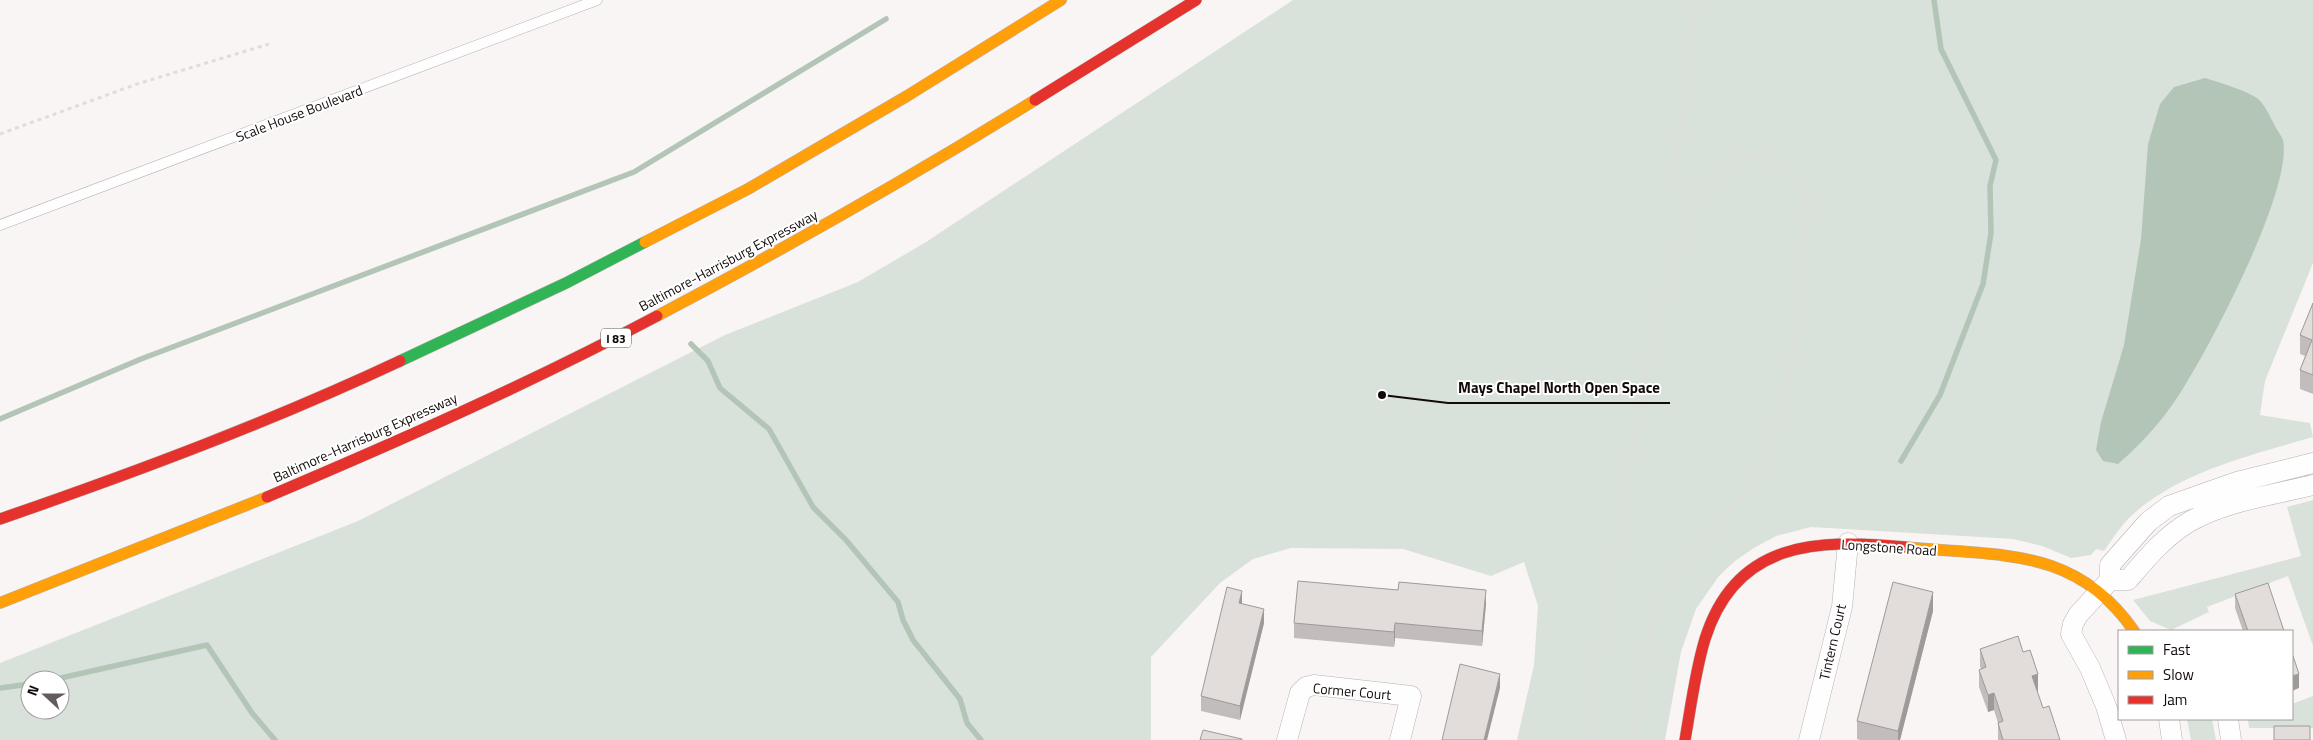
<svg xmlns="http://www.w3.org/2000/svg" width="2313" height="740" font-family="'Titillium Web',sans-serif">
<style>
.green{fill:#d9e2da;fill-rule:evenodd}
.water{fill:#b3c5b7}
.lines{fill:none;stroke-linecap:round;stroke-linejoin:round}
.stream{stroke:#b3c5b7;stroke-width:5.5}
.lane-casing{stroke:#b7b1b0;stroke-width:11}
.street-casing{stroke:#b7b1b0;stroke-width:21}
.fast-casing{stroke:#b7b1b0;stroke-width:12}
.slow-casing{stroke:#b7b1b0;stroke-width:12}
.jam-casing{stroke:#b7b1b0;stroke-width:12}
.path{stroke:#dfdddc;stroke-width:3;stroke-dasharray:4 4;stroke-linecap:butt}
.lane{stroke:#fefefe;stroke-width:10}
.street{stroke:#fefefe;stroke-width:20}
.fast{stroke:#30b455;stroke-width:11}
.slow{stroke:#ff9f0a;stroke-width:11}
.jam{stroke:#e5322d;stroke-width:11}
.wall{fill:#c2bdbc}
.shaded-wall{fill:#9e9a99}
.building{fill:#e2dcdb;stroke:#9e9a99}
.labels{text-anchor:middle;dominant-baseline:central;stroke-width:4;stroke-linejoin:round;paint-order:stroke}
.shield{fill:#fff;stroke:#585453;stroke-width:1}
.shield-label{font-size:12px;font-weight:bold;fill:#110a09}
.street-label{font-size:14px;fill:#110a09;stroke:#fff}
.leader{fill:none;stroke:#110a09;stroke-width:2}
.callout-dot{fill:#110a09;stroke:#fff;stroke-width:2}
.callout-label{font-size:15px;text-anchor:middle;font-weight:bold;fill:#110a09;stroke:#fff;stroke-width:4;stroke-linejoin:round;paint-order:stroke}
</style>
<rect width="100%" height="100%" fill="#faf5f5"/>
<!-- green -->
<path class="green" d="M1293 0H2313V263L2265 381 2260 415 2310 423 2313 437C2252 455 2177 472 2129 518 2120 527 2112 540 2104 551L2096 549 2091 555 2071 558 2042 546 2013 539 1811 527 1776 536 1754 548 1735 561 1719 576 1696 609 1681 652 1665 740H1517L1534 665 1538 606 1524 562 1491 576 1403 549 1291 548 1253 559 1220 583 1151 657V740H0V663L358 521 725 335 858 282 926 242ZM30 680H60V710H30Z
M2313 500V646L2288 576 2207 607 2209 612 2171 630 2150 621 2133 600 2301 556 2287 507Z
M2313 696V728H2249L2248 720 2251 719H2292V704Z
M2187 719H2212L2216 740H2191Z"/>
<!-- water -->
<path class="water" d="M2205 78C2217 82 2253 92 2260 101 2266 107 2270 117 2274 124 2276 129 2281 135 2283 140 2293 189 2212 342 2184 387 2167 415 2143 443 2118 464L2103 461 2096 450 2101 422 2124 345 2141 239 2148 144 2160 104 2174 87Z"/>
<g class="lines">
<!-- stream -->
<path class="stream" d="M691 344 708 361 720 388 769 429 813 507 846 540 898 602 903 620 913 640 960 699 967 723 981 740
M0 419 141 359 634 172 886 19
M1901 461 1940 395 1983 284 1991 233 1990 186 1996 160 1941 49 1934 0
M52 680 207 645 252 713 275 740
M0 688 30 684"/>
<!-- lane casing -->
<g class="lane-casing">
<path id="lane" d="M0 225 597 0"/>
</g>
<!-- street casing -->
<g class="street-casing">
<path id="street" d="M2110 580H2128C2146 559 2164 537 2189 522 2225 501 2273 495 2313 485
M2169 719 2172 740
M2228 719 2231 740
M1287 740 1300 693 1306 687 1314 685 1411 696 1400 740
M1809 740 1842 607 1848 543
M2116 740 2106 706 2090 668 2071 634 2073 624 2078 615 2110 580V565L2148 522 2169 506 2237 482 2313 463"/>
</g>
<!-- fast casing -->
<g class="fast-casing">
<path id="fast" d="M400 361 566 283 645 242"/>
</g>
<!-- slow casing -->
<g class="slow-casing">
<path id="slow" d="M645 242 748 189 907 96 1061 0
M657 316C786 248 911 177 1035 100
M1905 547C1998 557 2075 545 2134 631
M0 603 267 497"/>
</g>
<!-- jam casing -->
<g class="jam-casing">
<path id="jam" d="M1035 100 1196 0
M267 497C399 441 531 383 657 316
M0 519C136 472 270 422 400 361
M1685 740C1691 706 1695 672 1705 639 1736 540 1818 539 1905 547"/>
</g>
<!-- path -->
<path class="path" d="M0 134 137 84 269 44
M1695 206 1675 173 1696 0
M2143 607 2158 600 2191 591 2256 581 2300 568 2313 571
M1585 740 1655 319 1674 257 1689 219 1708 183 1720 170 1741 158 1758 157 1782 165 1793 179 1807 199 1808 218 1791 368 1764 461 1743 495 1687 559 1658 600 1650 626 1646 676 1635 717 1632 740"/>
<!-- lane -->
<use href="#lane" class="lane"/>
<!-- street -->
<use href="#street" class="street"/>
<!-- fast -->
<use href="#fast" class="fast"/>
<!-- slow -->
<use href="#slow" class="slow"/>
<!-- jam -->
<use href="#jam" class="jam"/>
</g>
<!-- wall -->
<path class="wall" d="M2313 303V394L2300 389V370L2305 356 2300 354V335Z
M2235 594 2284 631H2243L2235 608Z
M1242 603 1264 623 1240 720 1201 711V696Z
M1486 604 1482 646 1395 638 1394 647 1294 638V623Z
M1933 611 1900 740H1860L1857 739V721Z
M1980 649 2023 652 2038 691 2037 692 2043 708 2060 740H1998V723L1994 710 1988 712 1979 687V670L1981 669 1980 666Z"/>
<!-- shaded-wall -->
<path class="shaded-wall" d="M1486 590V604L1482 646V631Z
M1242 591V605L1239 603Z
M1933 592V611L1900 740H1898V731Z
M1264 609V623L1240 720V706Z
M1395 623V638L1394 647V632Z
M1500 674V688L1487 740H1484Z
M2038 674V691L2032 693V676Z
M2299 674V688L2292 691V676Z
M1994 693V710L1988 712V695Z"/>
<!-- building -->
<path class="building" d="M2313 303V375L2300 370 2312 340 2300 335Z
M1298 581 1398 590 1399 582 1486 590 1482 631 1395 623 1394 632 1294 623Z
M1893 582 1933 592 1898 731 1857 721Z
M2268 583 2284 631H2248L2235 594Z
M1227 587 1242 591 1239 603 1264 609 1240 706 1201 696Z
M2018 636 2023 652 2030 650 2038 674 2032 676 2043 708 2049 706 2060 740H2003L1998 723 2003 721 1994 693 1988 695 1979 670 1986 667 1980 649Z
M2292 653 2299 674 2292 676Z
M1460 664 1500 674 1484 740H1442Z
M2274 726H2310V740H2274Z
M1203 730 1242 739V740H1200Z"/>
<g class="labels">
<!-- shield labels -->
<rect class="shield" x="601" y="328.5" width="30" height="19" rx="4"/>
<g class="shield-label">
<text x="616" y="338">I 83</text>
</g>
<!-- street labels -->
<g class="street-label">
<text transform="translate(299 113) rotate(-21)">Scale House Boulevard</text>
<text transform="translate(728 260) rotate(-28)">Baltimore-Harrisburg Expressway</text>
<text transform="translate(365 437) rotate(-24)">Baltimore-Harrisburg Expressway</text>
<text transform="translate(1889 547) rotate(4)">Longstone Road</text>
<text transform="translate(1832 642) rotate(-77)">Tintern Court</text>
<text transform="translate(1352 691) rotate(5)">Cormer Court</text>
</g>
</g>
<!-- callouts -->
<path class="leader" d="M1382 395L1448 403H1670"/>
<circle class="callout-dot" cx="1382" cy="395" r="5"/>
<g class="callout-label">
<text x="1559" y="393">Mays Chapel North Open Space</text>
</g>
<!-- legend -->
<rect x="2118" y="630" width="175" height="90" fill="#ffffff" stroke="#a09d9d"/>
<rect x="2128" y="646" width="25" height="8" fill="#30b455" stroke="#a09d9d"/>
<text x="2163" y="655" font-size="15" fill="#110a09">Fast</text>
<rect x="2128" y="671" width="25" height="8" fill="#ff9f0a" stroke="#a09d9d"/>
<text x="2163" y="680" font-size="15" fill="#110a09">Slow</text>
<rect x="2128" y="696" width="25" height="8" fill="#e5322d" stroke="#a09d9d"/>
<text x="2163" y="705" font-size="15" fill="#110a09">Jam</text>
<!-- north arrow -->
<g transform="translate(45 695) rotate(291)"><circle r="24" fill="#ffffff" stroke="#a09d9d"/>
<path d="M0-4L9 19L0 12L-9 19Z" fill="#635c5c"/>
<text y="-8" font-size="14" font-weight="bold" text-anchor="middle" fill="#110a09">N</text>
</g>
</svg>
